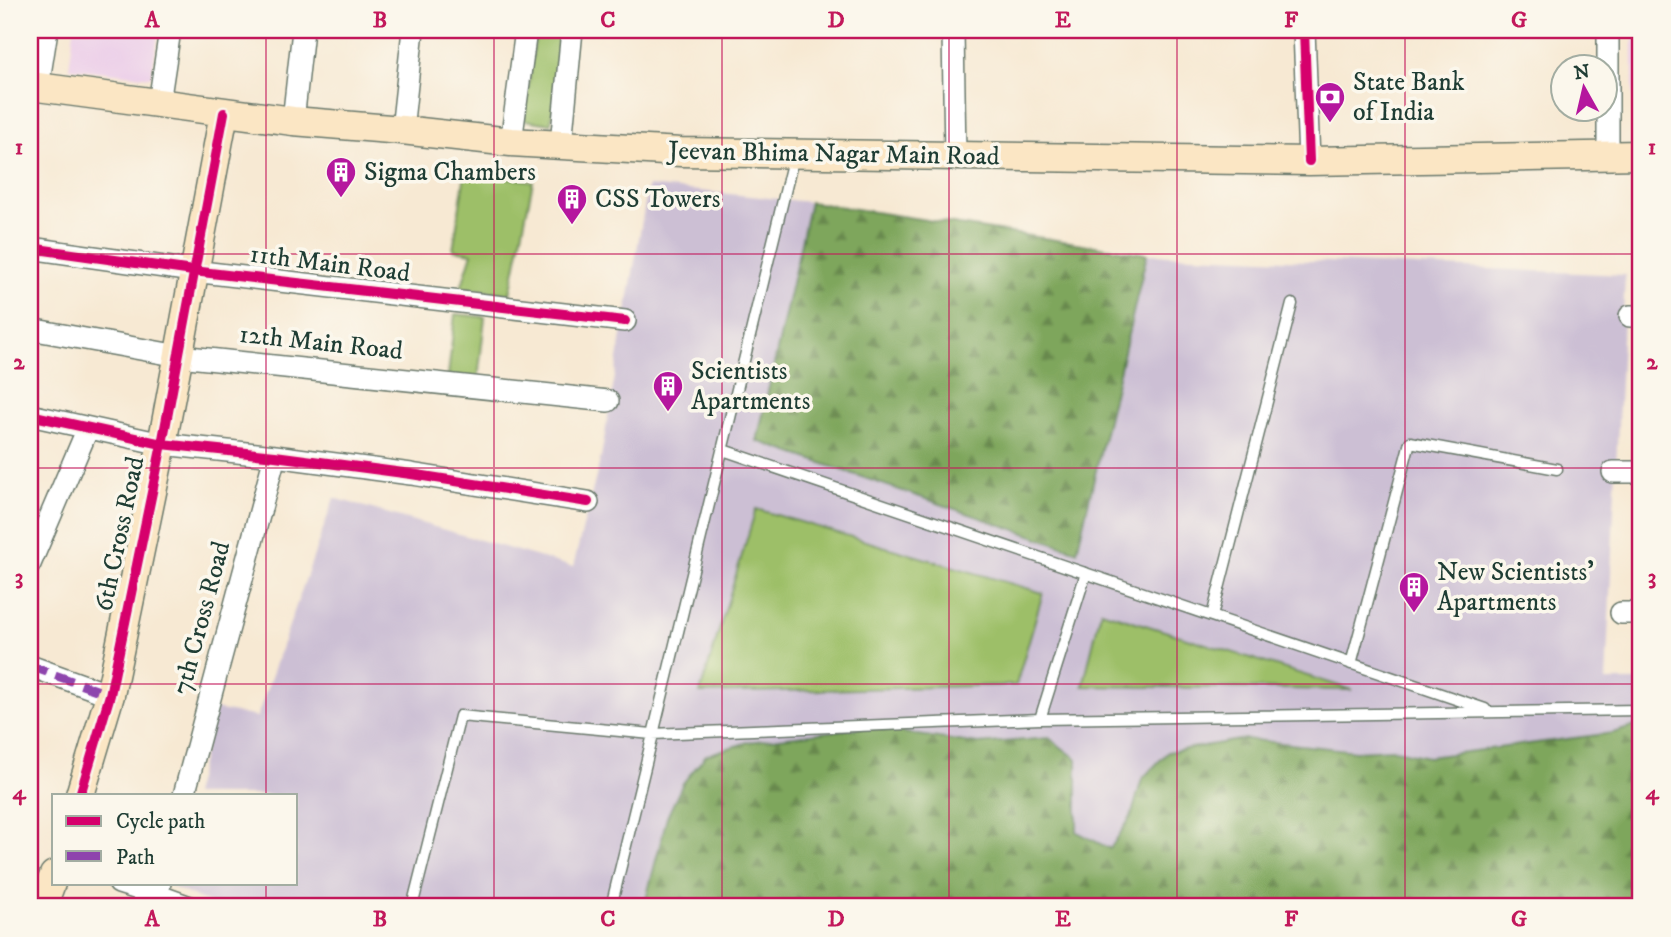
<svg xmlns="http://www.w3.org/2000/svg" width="1671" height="937" font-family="'IM FELL DW Pica',serif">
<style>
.built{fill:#edd1e9}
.industrial{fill:#ccbfd4}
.forest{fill:url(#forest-firs);stroke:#4e7248;stroke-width:2}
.park{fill:#9dbf68;stroke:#5e7e4e;stroke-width:2}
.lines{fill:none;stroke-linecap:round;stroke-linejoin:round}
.lane-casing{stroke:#6b796c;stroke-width:13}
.street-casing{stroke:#6b796c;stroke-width:24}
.secondary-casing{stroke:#6b796c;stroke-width:31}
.lane{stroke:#fff;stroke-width:10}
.street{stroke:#fff;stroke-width:21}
.secondary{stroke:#fbe6c4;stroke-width:28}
.quiet{stroke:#8e44ad;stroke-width:9;stroke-dasharray:18 9;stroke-linecap:butt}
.cycleway-casing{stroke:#fbf7ec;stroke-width:15}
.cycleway{stroke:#d6006c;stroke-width:10}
.grid{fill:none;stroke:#c2185b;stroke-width:2;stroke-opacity:0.55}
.labels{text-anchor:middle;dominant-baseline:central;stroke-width:7;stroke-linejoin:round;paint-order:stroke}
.poi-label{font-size:26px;fill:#1f3d34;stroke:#fbf7ec;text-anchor:start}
.street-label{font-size:26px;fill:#1f3d34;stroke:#fbf7ec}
.neatline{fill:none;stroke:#c2185b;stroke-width:2.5}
.grid-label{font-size:23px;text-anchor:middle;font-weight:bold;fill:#c2185b}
</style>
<defs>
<pattern id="forest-firs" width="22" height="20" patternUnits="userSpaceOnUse" patternTransform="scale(1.75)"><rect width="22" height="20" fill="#7ea65c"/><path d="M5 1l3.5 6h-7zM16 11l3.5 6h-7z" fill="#67884d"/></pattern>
</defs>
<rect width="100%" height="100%" fill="#fbf7ec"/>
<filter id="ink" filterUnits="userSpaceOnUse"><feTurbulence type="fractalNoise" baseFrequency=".0143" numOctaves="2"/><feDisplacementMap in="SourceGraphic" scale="14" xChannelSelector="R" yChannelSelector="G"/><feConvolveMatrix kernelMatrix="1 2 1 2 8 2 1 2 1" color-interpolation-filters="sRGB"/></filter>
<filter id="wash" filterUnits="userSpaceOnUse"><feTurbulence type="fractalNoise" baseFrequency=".00686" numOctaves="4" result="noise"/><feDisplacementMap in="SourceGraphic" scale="28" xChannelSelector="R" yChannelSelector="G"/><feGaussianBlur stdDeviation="1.57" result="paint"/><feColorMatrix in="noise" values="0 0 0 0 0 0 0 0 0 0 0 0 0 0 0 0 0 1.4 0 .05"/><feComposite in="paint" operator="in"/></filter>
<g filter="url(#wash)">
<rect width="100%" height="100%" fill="#f7e9d3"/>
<!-- built -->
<path class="built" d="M74 30H159L151 77 69 68Z
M1633 30H1641V132H1633Z"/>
<!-- industrial -->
<path class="industrial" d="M648 186 810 202 1147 254 1625 275 1606 681H1641V907H219L170 886 171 883H296V795H193L215 709 257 717 334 498 573 567 601 457Z"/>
<!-- forest -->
<path class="forest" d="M810 202 1147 254 1077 551 757 441Z
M1641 724V907H644L667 817 683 783 706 755 748 742 866 727 978 744 1049 738 1077 759V832L1110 849 1131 817 1142 779 1168 752 1245 739 1356 751 1392 749 1428 757 1613 733Z"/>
<!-- park -->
<path class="park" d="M536 30H562L551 124 524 120Z
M465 173 533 181 510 294 461 288 472 253 453 250Z
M455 314 485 317 478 380 448 376Z
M756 509 1043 593 1016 685 700 693Z
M1101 611 1352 690 1083 686Z"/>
</g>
<g filter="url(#ink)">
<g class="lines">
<!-- lane casing -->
<g class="lane-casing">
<path id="lane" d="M723 450 1485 709
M1212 616 1292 304
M1351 664 1410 442 1557 469
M1040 719 1086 573
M412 907 460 716 652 734 1040 719 1641 710
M611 907 794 155"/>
</g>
<!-- street casing -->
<g class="street-casing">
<path id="street" d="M953 30 955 157
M1304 30 1309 161
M1608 30V154
M38 87 47 30
M159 103 170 30
M293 121 303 30
M402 130 413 30
M511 142 526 30
M561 144 572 30
M30 248 193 271 625 321
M1630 316H1641
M30 329 179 356 608 401
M30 415 162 444 275 456 411 474 588 502
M1613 472H1641
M30 564 88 428
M1621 613H1641
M30 666 110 695
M184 795 275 456
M119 883 157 895 160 883
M157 895 190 907"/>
</g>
<!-- secondary casing -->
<g class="secondary-casing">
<path id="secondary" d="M30 86 293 121 402 130 511 142 681 152 1309 161 1641 155
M80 795 110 695 162 444 224 113
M42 907 54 875"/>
</g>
<!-- lane -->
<use href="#lane" class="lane"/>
<!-- street -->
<use href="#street" class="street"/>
<!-- secondary -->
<use href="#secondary" class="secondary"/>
<!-- quiet -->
<path class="quiet" d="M30 666 110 695"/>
<!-- cycleway casing -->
<g class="cycleway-casing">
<path id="cycleway" d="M1304 30 1309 161
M30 248 193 271 625 321
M30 415 162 444 275 456 411 474 588 502
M80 795 110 695 162 444 224 113"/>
</g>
<!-- cycleway -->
<use href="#cycleway" class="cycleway"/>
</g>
</g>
<!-- grid -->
<path class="grid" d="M266 30V795M494 30V907M722 30V907M949 30V907M1177 30V907M1405 30V907M30 254H1641M30 468H1641M30 684H1641M266 883V907"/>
<!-- icons -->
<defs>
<g id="bank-pin" transform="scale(1.575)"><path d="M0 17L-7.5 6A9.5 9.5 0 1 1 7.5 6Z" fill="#b5179e" stroke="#fbf7ec"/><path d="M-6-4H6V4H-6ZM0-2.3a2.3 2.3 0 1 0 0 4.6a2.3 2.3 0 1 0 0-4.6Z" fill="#fff"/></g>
<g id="building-pin" transform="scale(1.575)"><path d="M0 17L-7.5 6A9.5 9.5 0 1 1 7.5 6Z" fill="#b5179e" stroke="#fbf7ec"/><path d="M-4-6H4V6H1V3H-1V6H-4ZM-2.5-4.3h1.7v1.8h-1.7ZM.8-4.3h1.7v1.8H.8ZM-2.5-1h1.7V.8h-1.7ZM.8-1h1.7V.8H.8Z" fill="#fff"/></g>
</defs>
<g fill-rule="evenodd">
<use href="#bank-pin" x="1330" y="97"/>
<use href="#building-pin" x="341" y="172"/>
<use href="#building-pin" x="572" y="199"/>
<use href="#building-pin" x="668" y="386"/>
<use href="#building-pin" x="1414" y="587"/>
</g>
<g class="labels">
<!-- poi labels -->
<g class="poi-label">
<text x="1353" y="82">State Bank<tspan x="1353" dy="30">of India</tspan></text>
<text x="364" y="172">Sigma Chambers</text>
<text x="595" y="199">CSS Towers</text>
<text x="691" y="371">Scientists<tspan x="691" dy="30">Apartments</tspan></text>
<text x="1437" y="572">New Scientists'<tspan x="1437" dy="30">Apartments</tspan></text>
</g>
<!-- street labels -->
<g class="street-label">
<text transform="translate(834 154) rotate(1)">Jeevan Bhima Nagar Main Road</text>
<text transform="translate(330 264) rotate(7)">11th Main Road</text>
<text transform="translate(321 343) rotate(6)">12th Main Road</text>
<text transform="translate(120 534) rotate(-78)">6th Cross Road</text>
<text transform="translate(202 618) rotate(-75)">7th Cross Road</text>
</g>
</g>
<!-- margin -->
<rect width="1671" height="937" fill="none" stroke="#fbf7ec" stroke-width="77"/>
<!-- legend -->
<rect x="52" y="794" width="245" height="91" fill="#fbf7ec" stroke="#a3ada2" stroke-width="2"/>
<rect x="66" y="816" width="35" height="10" fill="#d6006c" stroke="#a3ada2" stroke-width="2"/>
<text x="116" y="828" font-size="21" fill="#1f3d34">Cycle path</text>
<rect x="66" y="851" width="35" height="10" fill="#8e44ad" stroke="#a3ada2" stroke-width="2"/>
<text x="116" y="864" font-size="21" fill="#1f3d34">Path</text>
<!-- north arrow -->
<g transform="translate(1584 88) rotate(352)"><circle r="33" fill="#fbf7ec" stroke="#a3ada2" stroke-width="2"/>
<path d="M0-5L12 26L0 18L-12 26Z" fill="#b5179e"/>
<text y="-10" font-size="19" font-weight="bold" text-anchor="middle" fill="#1f3d34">N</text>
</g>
<rect x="38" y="38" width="1594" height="860" class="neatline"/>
<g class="grid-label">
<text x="152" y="27">A</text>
<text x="380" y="27">B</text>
<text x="608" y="27">C</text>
<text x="836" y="27">D</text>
<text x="1063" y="27">E</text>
<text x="1291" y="27">F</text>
<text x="1519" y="27">G</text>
<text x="19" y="154">1</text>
<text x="1652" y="154">1</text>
<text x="19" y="369">2</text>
<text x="1652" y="369">2</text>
<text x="19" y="584">3</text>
<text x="1652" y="584">3</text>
<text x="19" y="799">4</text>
<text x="1652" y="799">4</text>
<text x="152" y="926">A</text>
<text x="380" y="926">B</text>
<text x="608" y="926">C</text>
<text x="836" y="926">D</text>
<text x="1063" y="926">E</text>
<text x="1291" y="926">F</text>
<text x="1519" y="926">G</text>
</g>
</svg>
